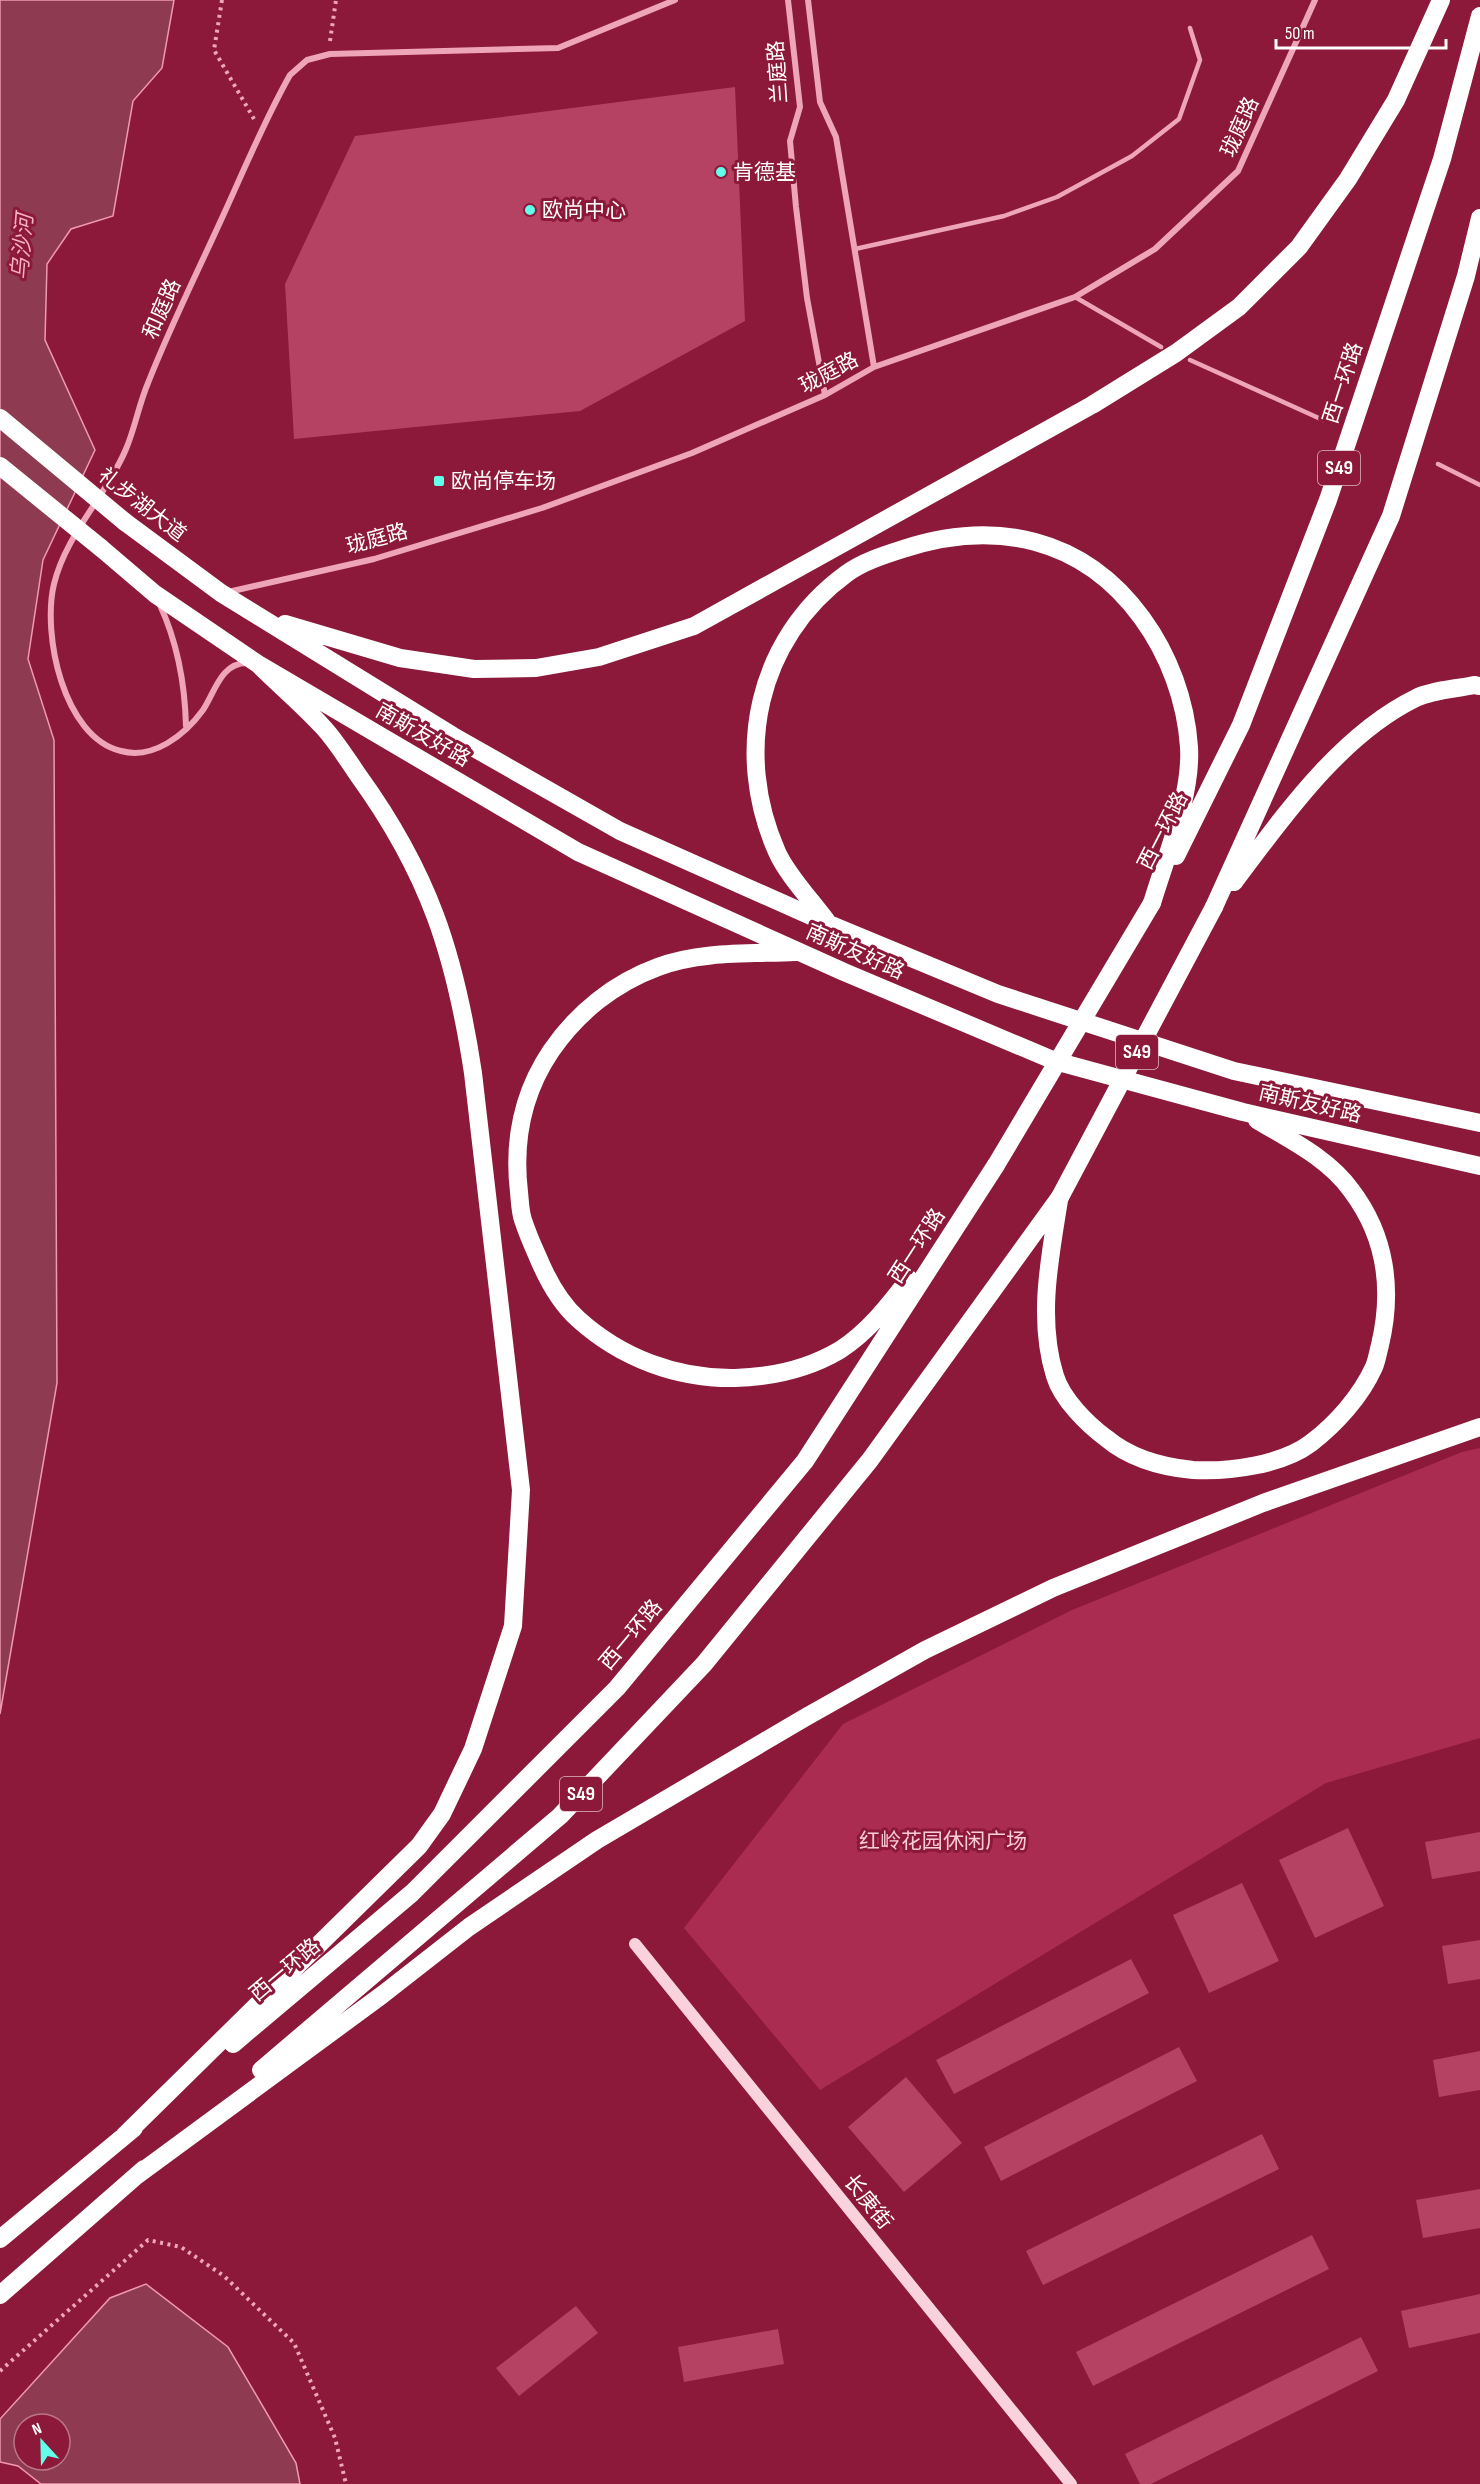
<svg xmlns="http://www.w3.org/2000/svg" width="1480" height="2484" font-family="'Sofia Sans Condensed','Noto Sans SC',sans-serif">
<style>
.green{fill:#ab2c51}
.water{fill:#8e3b51;stroke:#f098b2;stroke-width:1.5;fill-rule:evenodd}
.building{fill:#b54262}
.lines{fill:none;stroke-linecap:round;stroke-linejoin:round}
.path{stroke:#eea5ba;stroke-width:4;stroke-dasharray:3 4.5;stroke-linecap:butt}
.lane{stroke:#eea5ba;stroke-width:4.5}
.street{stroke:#eea5ba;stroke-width:6}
.secondary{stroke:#fad2dd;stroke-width:12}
.highway{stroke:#fff;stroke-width:18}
.highway-bridge{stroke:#fff;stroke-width:18}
.poi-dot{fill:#62ffeb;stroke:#8c1939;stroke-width:2}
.labels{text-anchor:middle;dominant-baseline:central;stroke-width:6;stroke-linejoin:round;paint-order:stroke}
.shield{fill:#8c1939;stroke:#dcbac4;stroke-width:1.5}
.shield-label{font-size:20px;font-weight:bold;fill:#fff}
.street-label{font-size:21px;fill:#fff;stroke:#8c1939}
.poi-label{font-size:21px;fill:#fff;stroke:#8c1939;text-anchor:start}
.park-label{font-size:21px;fill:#facbd9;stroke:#8c1939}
.water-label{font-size:22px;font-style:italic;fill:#f5b1c5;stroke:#8c1939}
</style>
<rect width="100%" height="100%" fill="#8c1939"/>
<!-- green -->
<path class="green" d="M1480 1448V1738L1326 1783 820 2090 684 1928 843 1724 1072 1610 1462 1452Z"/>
<!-- water -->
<path class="water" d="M0 0H174L162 68 133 101 113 216 71 229 47 264 45 340 95 450 43 560 28 659 54 740 57 1383 0 1714Z
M146 2284 228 2347 296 2463 300 2484H41L18 2466 0 2462V2419L110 2298ZM24 2424H60V2460H24Z"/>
<!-- building -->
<path class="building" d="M735 87 745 321 580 411 294 439 285 284 355 136Z
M1348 1828 1384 1906 1315 1938 1279 1860Z
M1480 1832V1871L1432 1879 1425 1842Z
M1242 1883 1279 1961 1209 1993 1173 1915Z
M1480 1940V1979L1448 1984 1442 1946Z
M1131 1959 1149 1993 954 2094 936 2060Z
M1179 2047 1197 2081 1001 2181 984 2147Z
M1480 2051V2090L1439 2097 1433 2060Z
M906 2077 962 2143 904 2192 848 2127Z
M1262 2134 1279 2169 1043 2285 1026 2251Z
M1480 2189V2228L1423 2238 1416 2200Z
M1312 2235 1329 2269 1093 2386 1076 2352Z
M1480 2294V2333L1409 2348 1401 2311Z
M576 2306 598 2333 519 2396 496 2368Z
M778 2329 784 2364 684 2382 678 2347Z
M1361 2337 1378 2371 1151 2484H1140L1125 2454Z"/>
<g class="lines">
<!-- path -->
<path class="path" d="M222 0 214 50 254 119
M330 41 336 0
M0 2371 148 2240 181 2247 224 2276 294 2343 335 2438 346 2484"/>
<!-- lane -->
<path class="lane" d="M855 249 1004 216 1057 197 1132 156 1179 119 1200 60 1190 28
M1075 297 1161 347
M1190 360 1323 420
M1438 464 1480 485"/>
<!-- street -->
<path class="street" d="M788 0 800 107 790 141 796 207 807 298 825 395
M808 0 820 102 836 137 874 367
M228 592 374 559 542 508 692 453 825 395 874 367 1075 297 1155 249 1238 171 1315 0
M160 605C177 642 185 686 186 726
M248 663C221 662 215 692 203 710 185 735 153 760 121 751 63 737 42 634 54 584 66 534 107 495 126 449 135 428 139 404 148 383 170 327 197 273 222 218 244 170 264 121 290 75L307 60 330 54 558 48 675 0"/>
<!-- secondary -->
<path class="secondary" d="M635 1944 1071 2484"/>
<!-- highway -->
<path class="highway" d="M125 522 221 593 453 736 620 831 829 924 998 994 1234 1071 1480 1123
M101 548 155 594 258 664 578 852 844 972 1055 1061 1243 1112 1480 1166
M285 624 400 658 474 669 536 668 599 657 694 626 1092 405 1176 353 1239 307 1299 247 1348 179 1396 100 1441 0
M1176 856 1241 725 1328 500 1442 159 1480 16
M1234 882C1283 817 1340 735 1416 698 1432 690 1456 689 1474 685L1480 686
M1214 907 1391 516 1466 276 1480 218
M828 923C813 902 787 875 777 852 733 753 757 639 846 574 862 562 884 555 903 549 995 519 1083 537 1142 618 1169 655 1186 701 1189 747 1192 796 1166 856 1152 903
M795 952C750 954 700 951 658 967 614 983 577 1013 551 1051 522 1094 513 1141 519 1192 520 1201 520 1211 523 1220 527 1232 532 1244 537 1255 546 1277 560 1303 578 1319 621 1358 677 1379 735 1378 772 1377 808 1369 840 1350 868 1332 889 1305 909 1279
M1059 1200C1050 1257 1037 1319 1055 1376 1062 1399 1087 1424 1106 1438 1131 1459 1161 1467 1193 1470 1229 1472 1282 1465 1311 1443 1336 1424 1361 1396 1374 1367 1377 1360 1378 1352 1380 1345 1393 1290 1386 1236 1351 1190 1328 1158 1290 1140 1257 1120
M233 2044 412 1893 617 1688 805 1461 996 1165
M261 2070 560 1816 704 1664 870 1460 1060 1197
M124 2136 419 1846 442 1814 473 1749 513 1626 521 1490 473 1073C455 954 429 873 358 775 347 759 336 741 323 727 303 705 279 685 258 664
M136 2176 382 1995 469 1927 597 1840 806 1717 925 1650 1053 1588 1263 1503 1480 1427
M0 2239 134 2128
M0 2295 144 2169"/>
<!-- highway-bridge -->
<path class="highway-bridge" d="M0 418 125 522
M0 466 101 548
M996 1165 1152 903
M1060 1197 1214 907"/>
</g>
<!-- markers -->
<g class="poi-dot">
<circle cx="721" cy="172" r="6"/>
<circle cx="530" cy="210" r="6"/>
<rect x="433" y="475" width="12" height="12" rx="3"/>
</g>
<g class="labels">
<!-- shield labels -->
<g class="shield">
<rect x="1318" y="451" width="42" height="34" rx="4.5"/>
<rect x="1116" y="1035" width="42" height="34" rx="4.5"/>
<rect x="560" y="1777" width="42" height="34" rx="4.5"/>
</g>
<g class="shield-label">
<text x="1339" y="468">S49</text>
<text x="1137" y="1052">S49</text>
<text x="581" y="1794">S49</text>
</g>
<!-- street labels -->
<g class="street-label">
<text transform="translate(778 72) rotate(-94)">兰庭路</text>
<text transform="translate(1240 127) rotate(-66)">珑庭路</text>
<text transform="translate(162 309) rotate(-66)">和庭路</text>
<text transform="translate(829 373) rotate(-28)">珑庭路</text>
<text transform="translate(1343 383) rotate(-72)">西一环路</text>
<text transform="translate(142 505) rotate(38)">礼步湖大道</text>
<text transform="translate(377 539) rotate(-15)">珑庭路</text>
<text transform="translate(423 735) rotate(30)">南斯友好路</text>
<text transform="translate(1163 831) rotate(-63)">西一环路</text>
<text transform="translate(855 952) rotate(24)">南斯友好路</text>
<text transform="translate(1310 1104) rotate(13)">南斯友好路</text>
<text transform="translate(917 1246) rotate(-57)">西一环路</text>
<text transform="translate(631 1635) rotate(-50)">西一环路</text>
<text transform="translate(285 1970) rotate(-40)">西一环路</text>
<text transform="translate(868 2202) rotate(51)">长庚街</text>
</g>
<!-- poi labels -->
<g class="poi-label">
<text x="733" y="172">肯德基</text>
<text x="542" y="210">欧尚中心</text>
<text x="451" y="481">欧尚停车场</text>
</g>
<!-- park labels -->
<g class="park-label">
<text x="943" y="1841">红岭花园休闲广场</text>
</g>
<!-- water labels -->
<g class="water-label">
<text transform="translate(23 247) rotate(-85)">乌沙河</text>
</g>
</g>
<!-- north arrow -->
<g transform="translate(42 2442) rotate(338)"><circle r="28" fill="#8c1939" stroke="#ba7588" stroke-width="1.5"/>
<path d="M0-4.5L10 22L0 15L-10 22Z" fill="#62ffeb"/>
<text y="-9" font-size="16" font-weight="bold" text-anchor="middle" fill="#ffffff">N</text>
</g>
<!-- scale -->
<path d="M1276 39v9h170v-9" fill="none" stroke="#ffffff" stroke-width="3"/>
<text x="1285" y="39" font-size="18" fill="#ffffff" stroke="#8c1939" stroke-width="4.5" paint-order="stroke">50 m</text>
</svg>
